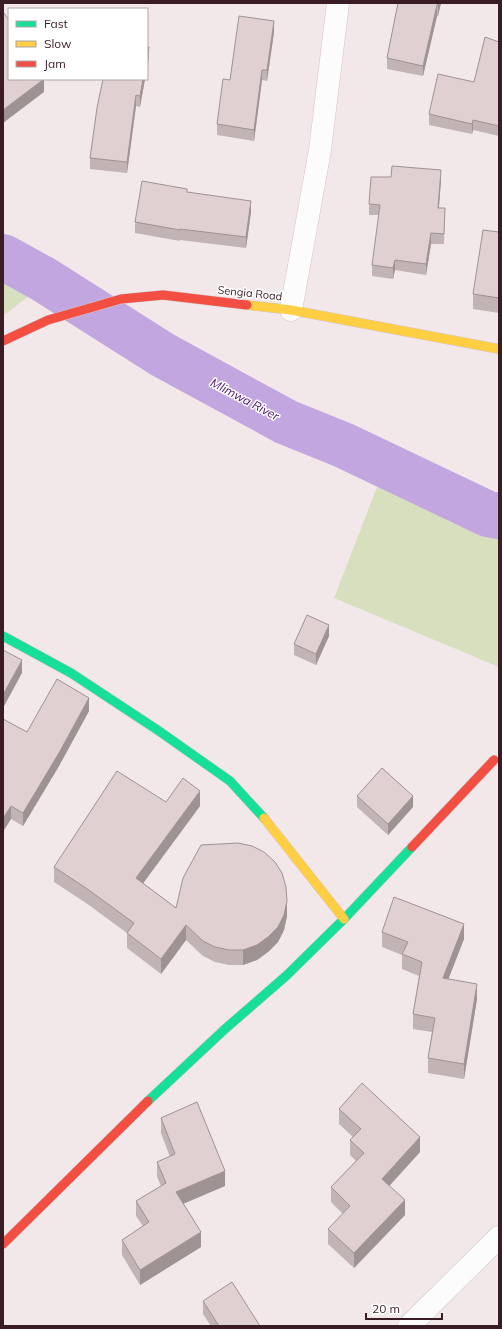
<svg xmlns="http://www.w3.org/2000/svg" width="502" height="1329" font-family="Mulish,sans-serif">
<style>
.green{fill:#d8dfbf}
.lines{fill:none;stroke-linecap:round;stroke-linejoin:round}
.river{stroke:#c2a6e0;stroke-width:46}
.street-casing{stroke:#d6c3c7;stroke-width:23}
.fast-casing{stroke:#d6c3c7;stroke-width:10}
.slow-casing{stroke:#d6c3c7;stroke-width:10}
.jam-casing{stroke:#d6c3c7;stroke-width:10}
.street{stroke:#fdfcfc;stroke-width:22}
.fast{stroke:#16e098;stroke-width:9}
.slow{stroke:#ffcf43;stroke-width:9}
.jam{stroke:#f24e42;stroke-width:9}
.wall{fill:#c2b3b4}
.shaded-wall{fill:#9e9292}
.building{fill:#e1d0d1;stroke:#9e9292}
.labels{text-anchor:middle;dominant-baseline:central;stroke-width:3;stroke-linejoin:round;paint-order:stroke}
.street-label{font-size:11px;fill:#391c24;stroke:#fff}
.water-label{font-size:12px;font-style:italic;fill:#471172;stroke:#fff}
</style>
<rect width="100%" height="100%" fill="#f2e8ea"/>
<!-- green -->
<path class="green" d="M3 234 64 269 3 316Z
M377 487 499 529V667L334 598Z"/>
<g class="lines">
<!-- river -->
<path class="river" d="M3 257 43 279 163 355 286 422 343 445 488 514 499 516"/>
<!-- street casing -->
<g class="street-casing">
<path id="street" d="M291 310 320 150 338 3
M409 1326 499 1237"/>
</g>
<!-- fast casing -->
<g class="fast-casing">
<path id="fast" d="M3 636 71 673 159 731 230 781 264 818
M148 1101 225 1029 286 976 344 919 412 847"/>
</g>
<!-- slow casing -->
<g class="slow-casing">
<path id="slow" d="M247 305 291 310 499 349
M264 818 344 919"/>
</g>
<!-- jam casing -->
<g class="jam-casing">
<path id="jam" d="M3 341 48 320 121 299 163 295 247 305
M412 847 494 760
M3 1244 148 1101"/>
</g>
<!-- street -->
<use href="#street" class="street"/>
<!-- fast -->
<use href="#fast" class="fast"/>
<!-- slow -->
<use href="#slow" class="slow"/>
<!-- jam -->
<use href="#jam" class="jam"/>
</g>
<!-- wall -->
<path class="wall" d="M398 3H441L438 16H437L423 76 387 69V58Z
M274 32 267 81 262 80 254 141 217 135V124L230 80Z
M499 42V136L473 130 472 134 429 125V114L474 82Z
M103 79H145L140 107 136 106 127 173 90 169V158Z
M441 180 439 208H445L444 244H431L426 275 395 270 393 279 372 276V265L379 215H369V204Z
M187 192 251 212 246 248 180 240V241L135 233V222Z
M499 232V313L473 309V294Z
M329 636 316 665 294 655V644Z
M89 711 59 766 23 826 11 819 4 830H3V719L27 732Z
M357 796 413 807 388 835 357 807Z
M166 802 200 806 143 883 176 908 287 916 284 930 278 942 268 952 257 960 243 965H229L215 962 203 956 186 940 161 974 127 948V933L86 903 54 882V867Z
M382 932 464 939 448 979 477 999 464 1079 428 1073V1058L432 1032 413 1029V1014L419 976 402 969V955L382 947Z
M339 1109 420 1152 389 1186 405 1215 354 1268 328 1244V1229L343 1214 331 1202V1187L356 1161 350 1155V1140L353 1137 339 1124Z
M161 1118 225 1186 183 1203 201 1247 140 1285 122 1255V1240L143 1226 136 1216V1201L161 1186 157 1177V1162L170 1157 161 1133Z
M203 1301 260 1326H211L203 1314Z"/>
<!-- shaded-wall -->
<path class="shaded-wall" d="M438 3H441L438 16Z
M437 5V16L423 76V66Z
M274 21V32L267 81V70Z
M149 47V58L147 70V60Z
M262 70V80L254 141V130Z
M44 79V92L3 123V110Z
M143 79H145L140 107V96Z
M136 95V106L127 173V162Z
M473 120V130L472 134V124Z
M441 170V180L438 218V208Z
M251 201V212L246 248V237Z
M431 233V244L426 275V264Z
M395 260V270L393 279V268Z
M329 625V636L316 665V654Z
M22 660V673L3 708V695Z
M89 698V711L59 766 23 826V813Z
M200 791V806L136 893V878Z
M413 796V807L388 835V824Z
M11 806V819L4 830V817Z
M287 901V916L284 930 278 942 268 952 257 960 243 965V950Z
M464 924V939L443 993V978Z
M186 925V940L161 974V959Z
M477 984V999L464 1079V1064Z
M420 1137V1152L382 1194V1179Z
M225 1171V1186L176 1207V1192Z
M405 1200V1215L354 1268V1253Z
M201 1232V1247L140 1285V1270Z"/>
<!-- building -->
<path class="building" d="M398 3H438V5H437L423 66 387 58Z
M3 12 9 20V79H44L3 110Z
M239 16 274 21 267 70H262L254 130 217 124 223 79 230 80Z
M485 37 499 42V126L473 120 472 124 429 114 438 74 474 82Z
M147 47H149L147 60Z
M103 79H143L140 96 136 95 127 162 90 158 97 108Z
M392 166 441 170 438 208H445L444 234 431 233 426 264 395 260 393 268 372 265 380 205 369 204 371 177H391Z
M142 181 187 189V192L251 201 246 237 180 229V230L135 222Z
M483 230 499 232V298L473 294Z
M307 615 329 625 316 654 294 644Z
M3 650 22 660 3 695Z
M57 679 89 698 59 753 23 813 11 806 4 817H3V719L27 732Z
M382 768 413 796 388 824 357 796Z
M117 771 166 802 183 778 200 791 136 878 176 908 183 878 201 845 238 843 252 846 264 852 275 862 282 873 286 887 287 901 284 915 278 927 268 937 257 945 243 950H229L215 947 203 941 186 925 161 959 127 933 134 923 86 888 54 867Z
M394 897 464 924 443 978 477 984 464 1064 428 1058 435 1018 413 1014 422 962 402 954 408 942 382 932Z
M362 1083 420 1137 382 1179 405 1200 354 1253 328 1229 350 1206 331 1187 364 1153 350 1140 361 1129 339 1109Z
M197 1102 225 1171 176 1192 201 1232 140 1270 122 1240 149 1222 136 1201 166 1183 157 1162 175 1154 161 1118Z
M232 1282 260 1326H219L203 1301Z"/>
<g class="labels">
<!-- street labels -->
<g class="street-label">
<text transform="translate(250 293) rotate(6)">Sengia Road</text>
</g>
<!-- water labels -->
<g class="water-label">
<text transform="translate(245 399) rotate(28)">Mlimwa River</text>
</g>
</g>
<!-- border -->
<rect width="502" height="1329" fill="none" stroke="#391c24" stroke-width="8"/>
<!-- legend -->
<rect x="8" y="8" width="140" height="72" fill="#ffffff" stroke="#b0a4a7"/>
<rect x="16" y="21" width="20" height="6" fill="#16e098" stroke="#b0a4a7"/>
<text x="44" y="28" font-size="12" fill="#391c24">Fast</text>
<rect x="16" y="41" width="20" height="6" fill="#ffcf43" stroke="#b0a4a7"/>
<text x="44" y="48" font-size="12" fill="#391c24">Slow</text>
<rect x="16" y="61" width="20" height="6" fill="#f24e42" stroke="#b0a4a7"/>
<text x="44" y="68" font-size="12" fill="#391c24">Jam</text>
<!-- scale -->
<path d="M366 1313v6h76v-6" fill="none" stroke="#391c24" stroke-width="2"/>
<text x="372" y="1313" font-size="12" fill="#391c24" stroke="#ffffff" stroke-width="3" paint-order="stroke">20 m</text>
</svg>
